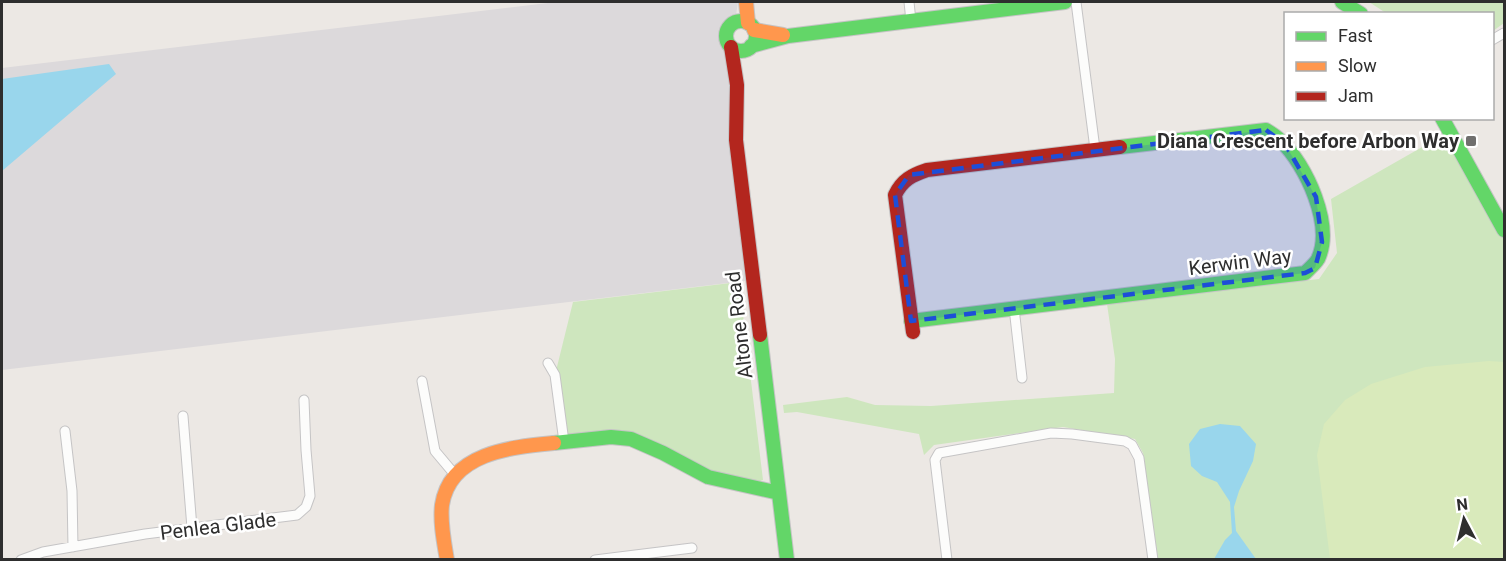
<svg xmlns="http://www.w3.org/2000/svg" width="1506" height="561" font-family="Roboto,sans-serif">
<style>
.industrial{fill:#dcd9db}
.green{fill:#cee6be}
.pitch{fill:#d9eabb}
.water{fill:#99d6ec}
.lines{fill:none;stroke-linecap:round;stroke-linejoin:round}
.street-casing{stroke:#c5c4c5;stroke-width:11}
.fast-casing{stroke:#c5c4c5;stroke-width:16}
.slow-casing{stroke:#c5c4c5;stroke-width:16}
.jam-casing{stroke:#c5c4c5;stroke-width:16}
.street{stroke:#fcfcfb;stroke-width:9}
.fast{stroke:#63d668;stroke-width:14}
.slow{stroke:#ff974d;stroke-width:14}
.jam{stroke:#b3261e;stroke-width:14}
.marked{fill:#1d4ed8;fill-opacity:0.2;stroke:#1d4ed8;stroke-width:4.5;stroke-dasharray:12 8;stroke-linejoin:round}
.poi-dot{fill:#706f6e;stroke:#fff;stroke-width:2}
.labels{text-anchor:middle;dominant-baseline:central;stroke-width:5;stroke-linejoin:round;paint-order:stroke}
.poi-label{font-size:20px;font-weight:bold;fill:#2e2e2e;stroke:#fff;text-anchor:end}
.street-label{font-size:20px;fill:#2e2e2e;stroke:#fff}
</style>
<rect width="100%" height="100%" fill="#ece8e4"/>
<!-- industrial -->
<path class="industrial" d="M556 2H738L735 22 727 29 726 39 753 280 2 370V68Z"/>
<!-- green -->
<path class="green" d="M1369 2H1504V23L1493 31 1492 14 1386 13Z
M1452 130 1504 225V559H1158L1143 453 1135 439 1063 427 934 445 924 455 919 434 797 412 784 413 783 405 847 397 875 405 931 406 1114 393 1115 359 1107 304 1319 279 1337 253 1331 199Z
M739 282 763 480 748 485 708 477 643 444 564 442 555 375 573 302Z"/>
<!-- pitch -->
<path class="pitch" d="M1489 361 1504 362V559H1330L1317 455 1324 424 1345 400 1371 384 1425 367Z"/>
<!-- water -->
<path class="water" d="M109 64 116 74 2 171V79Z
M1220 424 1240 426 1256 444 1253 461 1239 491 1234 507 1236 531 1256 559H1214L1225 540 1232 533 1230 502 1217 482 1202 476 1191 466 1189 444 1200 429Z"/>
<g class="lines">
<!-- street casing -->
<g class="street-casing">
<path id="street" d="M909 2 911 21
M1076 2 1095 149
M1492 40 1504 33
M1014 308 1022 378
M548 363 555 375 564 442
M422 381 435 451 456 476
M183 416 192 528
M65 431 72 491 73 547
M21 560 43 552 145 534 297 515 306 507 310 496 306 450 304 400
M595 560 692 548
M947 560 935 460 939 453 1051 433 1072 434 1125 441 1132 445 1139 458 1153 560"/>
</g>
<!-- fast casing -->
<g class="fast-casing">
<path id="fast" d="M1342 2 1361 14
M726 36a15 15 0 1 1 30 0a15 15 0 1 1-30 0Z
M751 46 788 36 1065 2
M1442 118 1504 230
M911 321 1305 273C1309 269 1315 264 1318 259 1334 225 1306 165 1281 141 1277 137 1271 133 1266 130L1120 147
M760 335 787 560
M554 443 611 437 631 439 663 453 708 477 779 493"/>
</g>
<!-- slow casing -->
<g class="slow-casing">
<path id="slow" d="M746 2 748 23
M754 30 783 35
M447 560C444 542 440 523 442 505 450 452 513 447 554 443"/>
</g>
<!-- jam casing -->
<g class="jam-casing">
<path id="jam" d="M731 47 737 85 736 140 760 335
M913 332 895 195C902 180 912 175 927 170L1120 147"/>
</g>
<!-- street -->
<use href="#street" class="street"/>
<!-- fast -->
<use href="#fast" class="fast"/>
<!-- slow -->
<use href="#slow" class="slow"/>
<!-- jam -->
<use href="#jam" class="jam"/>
</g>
<!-- marked area -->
<path class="marked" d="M1266 130 1285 144 1316 197 1322 242 1315 268 1305 273 911 321 895 195 909 175Z"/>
<!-- markers -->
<rect class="poi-dot" x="1465" y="135" width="12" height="12" rx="3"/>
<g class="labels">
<!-- poi labels -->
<g class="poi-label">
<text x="1459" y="141">Diana Crescent before Arbon Way</text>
</g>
<!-- street labels -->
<g class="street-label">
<text transform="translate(1240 262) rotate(-7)">Kerwin Way</text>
<text transform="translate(739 325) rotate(-97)">Altone Road</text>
<text transform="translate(218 526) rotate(-7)">Penlea Glade</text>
</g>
</g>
<!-- border -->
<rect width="1506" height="561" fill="none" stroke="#2e2e2e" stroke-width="6"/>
<!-- legend -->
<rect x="1284" y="12" width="210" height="108" fill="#ffffff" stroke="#ababab" stroke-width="1.5"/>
<rect x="1296" y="32" width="30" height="9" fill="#63d668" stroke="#ababab" stroke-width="1.5"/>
<text x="1338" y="42" font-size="18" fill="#2e2e2e">Fast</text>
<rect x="1296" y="62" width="30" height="9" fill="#ff974d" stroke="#ababab" stroke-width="1.5"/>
<text x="1338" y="72" font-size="18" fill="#2e2e2e">Slow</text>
<rect x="1296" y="92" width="30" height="9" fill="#b3261e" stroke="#ababab" stroke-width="1.5"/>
<text x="1338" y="102" font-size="18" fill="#2e2e2e">Jam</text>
<!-- north arrow -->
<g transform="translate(1464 519) rotate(353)" stroke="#ffffff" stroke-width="4.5" paint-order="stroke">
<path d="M0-4.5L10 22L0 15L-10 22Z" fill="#2e2e2e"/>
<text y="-9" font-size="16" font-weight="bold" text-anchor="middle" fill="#2e2e2e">N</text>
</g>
</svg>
